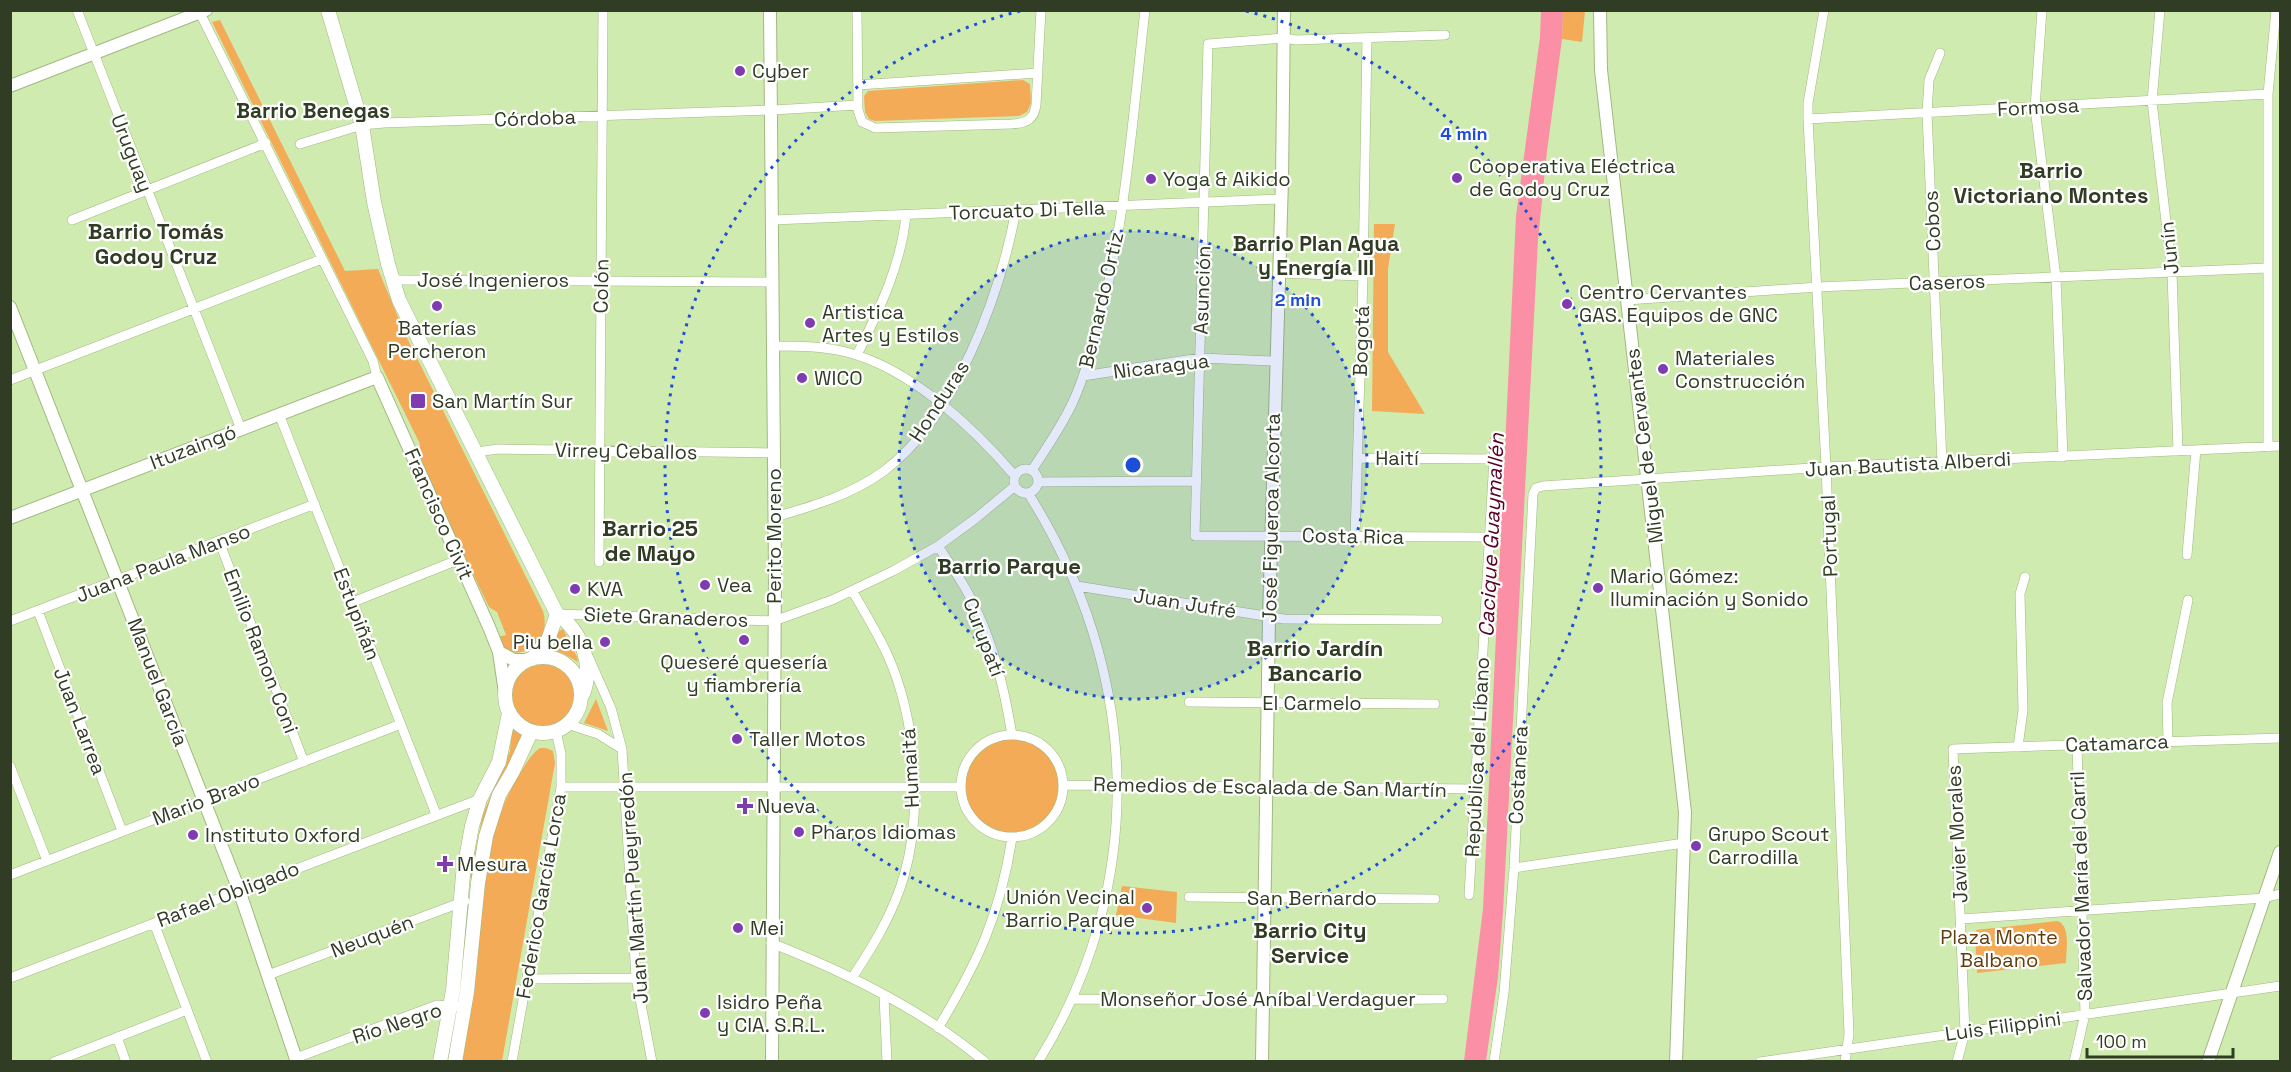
<svg xmlns="http://www.w3.org/2000/svg" width="2291" height="1072" font-family="'Space Grotesk',sans-serif">
<style>
.green{fill:#f3ab57}
.water{fill:#fb8fa5}
.lines{fill:none;stroke-linecap:round;stroke-linejoin:round}
.street-casing{stroke:#9fb97f;stroke-width:10}
.secondary-casing{stroke:#9fb97f;stroke-width:14}
.primary-casing{stroke:#9fb97f;stroke-width:15}
.street{stroke:#fff;stroke-width:9}
.secondary{stroke:#fff;stroke-width:12}
.primary{stroke:#fff;stroke-width:14}
.ring{fill:none;stroke:#1d4ed8;stroke-width:3;stroke-dasharray:3 6}
.poi-dot{fill:#7f3cb0;stroke:#fff;stroke-width:2}
.labels{text-anchor:middle;dominant-baseline:central;stroke-width:4.5;stroke-linejoin:round;paint-order:stroke}
.poi-label{font-size:20px;fill:#313c24;stroke:#fff;text-anchor:start}
.street-label{font-size:20px;fill:#313c24;stroke:#fff}
.park-label{font-size:20px;fill:#613d0e;stroke:#fff}
.neighbourhood-label{font-size:21px;font-weight:bold;fill:#313c24;stroke:#fff}
.water-label{font-size:21px;font-style:italic;fill:#580122;stroke:#fff}
.quarter-label{font-size:22px;font-weight:bold;fill:#313c24;stroke:#fff}
.centre{fill:#1d4ed8;stroke:#fff;stroke-width:3}
.ring-label{font-size:18px;text-anchor:middle;font-weight:bold;fill:#1d4ed8;stroke:#fff;stroke-width:4.5;stroke-linejoin:round;paint-order:stroke}
</style>
<rect width="100%" height="100%" fill="#d0ebaf"/>
<!-- green -->
<path class="green" d="M1563 11H1585L1582 42 1562 39Z
M220 20 345 271 378 269 405 334 543 611C551 637 530 659 504 651L497 637 506 635 497 612 489 607 418 459 420 444 212 22Z
M1023 80 1030 84 1031 103 1027 112 1019 116 875 121 869 119 865 112 864 96 868 91Z
M1374 224H1395L1388 269V352L1425 414 1372 411Z
M563 629 577 657 578 662 564 654 553 650 558 632Z
M512 695a31 31 0 1 1 62 0a31 31 0 1 1-62 0Z
M596 699 608 731 584 723Z
M512 727 528 737 500 780 472 878 470 877 483 814 510 751Z
M961 786a51 51 0 1 1 102 0a51 51 0 1 1-102 0Z
M540 748H546L553 751 555 763 502 1061 462 1062C467 1035 472 1008 475 980 482 910 481 835 520 773 526 764 531 754 540 748Z
M1122 886 1177 892 1176 923 1116 915Z
M2058 921C2071 927 2066 950 2066 963L1977 973 1975 934 1976 930Z"/>
<!-- water -->
<path class="water" d="M1541 11H1563L1562 39 1547 151 1538 240 1503 912 1498 977 1486 1061H1464L1483 909 1516 216 1540 37Z"/>
<g class="lines">
<!-- street casing -->
<g class="street-casing">
<path id="street" d="M77 10 241 429
M857 10 858 110 862 122 875 128 1012 124C1026 123 1034 120 1036 105L1041 10
M1824 10 1808 103V119L1826 467 1849 1034 1845 1062
M2042 10 2035 108 2056 278 2063 457
M2160 10 2152 101 2172 273 2178 451
M200 13 373 361 377 377
M1445 35 1296 40 1284 38 1208 44 1195 536 1490 537
M1940 53 1929 80 1927 113 1942 462
M858 85 1038 73
M1808 119 2268 94
M300 144 362 125 384 123 773 110 858 105
M72 220 266 143
M773 220 1280 199
M1278 273 1363 276
M392 280 773 282
M1627 300 1818 287 2267 268
M773 346C798 346 822 346 846 352 910 368 973 427 1015 476
M857 355C879 310 901 266 906 215
M1083 376 1200 358 1275 361
M10 380 322 259
M279 414 436 814
M2268 447V94L2276 10
M477 452 498 449 774 453
M1357 458 1494 459
M1014 481a12 12 0 1 1 24 0a12 12 0 1 1-24 0Z
M1032 470C1046 449 1061 427 1072 404 1084 378 1092 350 1099 322 1126 221 1133 114 1145 10
M1038 482 1197 481
M1028 493C1140 670 1150 882 1038 1062
M775 517C813 506 851 495 884 471 956 417 1000 295 1016 210
M1355 536 1363 276 1367 38
M219 541 304 762
M938 546C949 563 961 579 970 597 993 640 1004 687 1012 735
M2187 555 2196 450
M599 562 603 10
M1077 586 1284 619 1438 620
M353 602 460 559
M38 611 122 831
M557 614 774 621 832 600 893 571 938 546 975 519 1015 486
M10 621 315 504
M589 658 611 708 622 749 636 978 652 1062
M1189 702 1435 704
M567 724 598 734 622 749
M961 786a51 51 0 1 1 102 0a51 51 0 1 1-102 0Z
M2168 741 2167 703 2188 600
M2018 747 2023 710 2020 594 2025 577
M10 766 47 861
M1064 785 1475 789
M561 787H960
M1514 868 1684 843
M10 875 401 724
M1469 895 1495 440
M1189 897 1435 899
M1961 919 2264 898 2280 894
M154 923 207 1062
M771 943C846 972 923 1010 985 1062
M268 975 465 901
M10 978 480 799
M852 978C873 946 893 914 904 876 923 810 916 719 888 656 878 634 865 613 853 592
M528 979 636 978
M884 996 887 1062
M1072 999 1264 1001 1443 999
M938 1028C978 962 1000 915 1012 838
M117 1037 126 1062
M296 1058 437 1005 464 1007
M54 1062 187 1010
M512 1062 561 787V754L556 731
M1494 1062 1504 993 1514 868 1533 494 1536 488 1543 486 1826 467 2280 446
M1760 1062 2280 986
M1957 1062 1965 1032 1953 749 2280 738
M2074 1062 2085 1014 2077 745"/>
</g>
<!-- secondary casing -->
<g class="secondary-casing">
<path id="secondary" d="M770 10 775 572 772 1062
M1600 10 1601 70 1685 812 1676 1062
M10 86 206 10
M10 307 239 890 297 1062
M10 518 377 377 489 627 499 652 505 693
M499 652 514 660H528
M1262 1062 1269 617 1282 180 1284 10
M2208 1062 2280 852"/>
</g>
<!-- primary casing -->
<g class="primary-casing">
<path id="primary" d="M328 10 362 125 374 202 388 264 399 300 557 614 548 640 532 659
M557 614C582 631 594 666 583 694
M505 695a38 38 0 1 1 76 0a38 38 0 1 1-76 0Z
M440 1062 453 990 463 875 472 826 480 799 499 762 509 713
M455 1062 467 992 478 883 486 836 499 795 513 771 531 732"/>
</g>
<!-- street -->
<use href="#street" class="street"/>
<!-- secondary -->
<use href="#secondary" class="secondary"/>
<!-- primary -->
<use href="#primary" class="primary"/>
</g>
<!-- distance rings -->
<circle cx="1133" cy="465" r="234" fill="#1d4ed8" fill-opacity=".12"/>
<g class="ring">
<circle cx="1133" cy="465" r="234"/>
<path d="M1246 11A468 468 0 1 1 1020 11"/>
</g>
<!-- markers -->
<g class="poi-dot">
<circle cx="740" cy="71" r="6"/>
<circle cx="1457" cy="178" r="6"/>
<circle cx="1151" cy="179" r="6"/>
<circle cx="1567" cy="304" r="6"/>
<circle cx="437" cy="306" r="6"/>
<circle cx="810" cy="323" r="6"/>
<circle cx="1663" cy="369" r="6"/>
<circle cx="802" cy="378" r="6"/>
<rect x="410" y="393" width="16" height="16" rx="3"/>
<circle cx="705" cy="585" r="6"/>
<circle cx="1598" cy="588" r="6"/>
<circle cx="575" cy="589" r="6"/>
<circle cx="744" cy="640" r="6"/>
<circle cx="605" cy="642" r="6"/>
<circle cx="737" cy="739" r="6"/>
<path d="M742 797h6v6h6v6h-6v6h-6v-6h-6v-6h6z"/>
<circle cx="799" cy="832" r="6"/>
<circle cx="193" cy="835" r="6"/>
<circle cx="1696" cy="846" r="6"/>
<path d="M442 855h6v6h6v6h-6v6h-6v-6h-6v-6h6z"/>
<circle cx="1147" cy="908" r="6"/>
<circle cx="738" cy="928" r="6"/>
<circle cx="705" cy="1013" r="6"/>
</g>
<g class="labels">
<!-- poi labels -->
<g class="poi-label">
<text x="752" y="71">Cyber</text>
<text x="1469" y="166">Cooperativa Eléctrica<tspan x="1469" dy="23">de Godoy Cruz</tspan></text>
<text x="1163" y="179">Yoga &amp; Aikido</text>
<text x="1579" y="292">Centro Cervantes<tspan x="1579" dy="23">GAS. Equipos de GNC</tspan></text>
<text x="822" y="312">Artistica<tspan x="822" dy="23">Artes y Estilos</tspan></text>
<text x="437" y="328" text-anchor="middle">Baterías<tspan x="437" dy="23">Percheron</tspan></text>
<text x="1675" y="358">Materiales<tspan x="1675" dy="23">Construcción</tspan></text>
<text x="814" y="378">WICO</text>
<text x="432" y="401">San Martín Sur</text>
<text x="1610" y="576">Mario Gómez:<tspan x="1610" dy="23">Iluminación y Sonido</tspan></text>
<text x="717" y="585">Vea</text>
<text x="587" y="589">KVA</text>
<text x="593" y="642" text-anchor="end">Piu bella</text>
<text x="744" y="662" text-anchor="middle">Queseré quesería<tspan x="744" dy="23">y fiambrería</tspan></text>
<text x="749" y="739">Taller Motos</text>
<text x="757" y="806">Nueva</text>
<text x="811" y="832">Pharos Idiomas</text>
<text x="1708" y="834">Grupo Scout<tspan x="1708" dy="23">Carrodilla</tspan></text>
<text x="205" y="835">Instituto Oxford</text>
<text x="457" y="864">Mesura</text>
<text x="1135" y="897" text-anchor="end">Unión Vecinal<tspan x="1135" dy="23">Barrio Parque</tspan></text>
<text x="750" y="928">Mei</text>
<text x="717" y="1002">Isidro Peña<tspan x="717" dy="23">y CIA. S.R.L.</tspan></text>
</g>
<!-- street labels -->
<g class="street-label">
<text transform="translate(2038 107) rotate(-3)">Formosa</text>
<text transform="translate(535 118) rotate(-2)">Córdoba</text>
<text transform="translate(132 153) rotate(69)">Uruguay</text>
<text transform="translate(1027 210) rotate(-2)">Torcuato Di Tella</text>
<text transform="translate(1932 221) rotate(-93)">Cobos</text>
<text transform="translate(2169 248) rotate(-96)">Junín</text>
<text x="493" y="280">José Ingenieros</text>
<text transform="translate(1947 282) rotate(-2)">Caseros</text>
<text transform="translate(601 286) rotate(-89)">Colón</text>
<text transform="translate(1202 290) rotate(-88)">Asunción</text>
<text transform="translate(1101 300) rotate(-77)">Bernardo Ortiz</text>
<text transform="translate(1361 341) rotate(-88)">Bogotá</text>
<text transform="translate(1161 366) rotate(-7)">Nicaragua</text>
<text transform="translate(939 401) rotate(-57)">Honduras</text>
<text transform="translate(1644 446) rotate(-97)">Miguel de Cervantes</text>
<text transform="translate(193 447) rotate(-21)">Ituzaingó</text>
<text transform="translate(626 451) rotate(1)">Virrey Ceballos</text>
<text x="1397" y="458">Haití</text>
<text transform="translate(1908 464) rotate(-3)">Juan Bautista Alberdi</text>
<text transform="translate(439 514) rotate(66)">Francisco Civit</text>
<text transform="translate(1271 518) rotate(-89)">José Figueroa Alcorta</text>
<text transform="translate(774 536) rotate(-90)">Perito Moreno</text>
<text transform="translate(1353 536) rotate(1)">Costa Rica</text>
<text transform="translate(1829 536) rotate(-92)">Portugal</text>
<text transform="translate(163 563) rotate(-21)">Juana Paula Manso</text>
<text transform="translate(1185 603) rotate(9)">Juan Jufré</text>
<text transform="translate(357 614) rotate(69)">Estupiñán</text>
<text transform="translate(666 617) rotate(2)">Siete Granaderos</text>
<text transform="translate(984 637) rotate(69)">Curupatí</text>
<text transform="translate(261 651) rotate(69)">Emilio Ramon Coni</text>
<text transform="translate(158 682) rotate(69)">Manuel García</text>
<text x="1312" y="703">El Carmelo</text>
<text transform="translate(80 721) rotate(69)">Juan Larrea</text>
<text transform="translate(2117 743) rotate(-2)">Catamarca</text>
<text transform="translate(1477 757) rotate(-87)">República del Líbano</text>
<text transform="translate(910 768) rotate(-93)">Humaitá</text>
<text transform="translate(1518 775) rotate(-87)">Costanera</text>
<text transform="translate(1270 787) rotate(1)">Remedios de Escalada de San Martín</text>
<text transform="translate(206 799) rotate(-21)">Mario Bravo</text>
<text transform="translate(1957 834) rotate(-93)">Javier Morales</text>
<text transform="translate(2081 886) rotate(-92)">Salvador María del Carril</text>
<text transform="translate(633 888) rotate(-94)">Juan Martín Pueyrredón</text>
<text transform="translate(228 894) rotate(-21)">Rafael Obligado</text>
<text transform="translate(541 896) rotate(-80)">Federico García Lorca</text>
<text x="1312" y="898">San Bernardo</text>
<text transform="translate(372 936) rotate(-21)">Neuquén</text>
<text x="1258" y="999">Monseñor José Aníbal Verdaguer</text>
<text transform="translate(397 1023) rotate(-18)">Río Negro</text>
<text transform="translate(2003 1026) rotate(-8)">Luis Filippini</text>
</g>
<!-- park labels -->
<g class="park-label">
<text x="1999" y="937">Plaza Monte<tspan x="1999" dy="23">Balbano</tspan></text>
</g>
<!-- neighbourhood labels -->
<g class="neighbourhood-label">
<text x="313" y="110">Barrio Benegas</text>
<text x="1316" y="243">Barrio Plan Agua<tspan x="1316" dy="24">y Energía III</tspan></text>
</g>
<!-- water labels -->
<g class="water-label">
<text transform="translate(1491 535) rotate(-87)">Cacique Guaymallén</text>
</g>
<!-- quarter labels -->
<g class="quarter-label">
<text x="2051" y="170">Barrio<tspan x="2051" dy="25">Victoriano Montes</tspan></text>
<text x="156" y="231">Barrio Tomás<tspan x="156" dy="25">Godoy Cruz</tspan></text>
<text x="650" y="528">Barrio 25<tspan x="650" dy="25">de Mayo</tspan></text>
<text x="1009" y="566">Barrio Parque</text>
<text x="1315" y="648">Barrio Jardín<tspan x="1315" dy="25">Bancario</tspan></text>
<text x="1310" y="930">Barrio City<tspan x="1310" dy="25">Service</tspan></text>
</g>
</g>
<circle cx="1133" cy="465" r="9" class="centre"/>
<g class="ring-label">
<text x="1464" y="140">4 min</text>
<text x="1298" y="306">2 min</text>
</g>
<!-- border -->
<rect width="2291" height="1072" fill="none" stroke="#313c24" stroke-width="24"/>
<!-- scale -->
<path d="M2087 1048v9h146v-9" fill="none" stroke="#313c24" stroke-width="3"/>
<text x="2096" y="1048" font-size="18" fill="#313c24" stroke="#ffffff" stroke-width="4.5" paint-order="stroke">100 m</text>
</svg>
